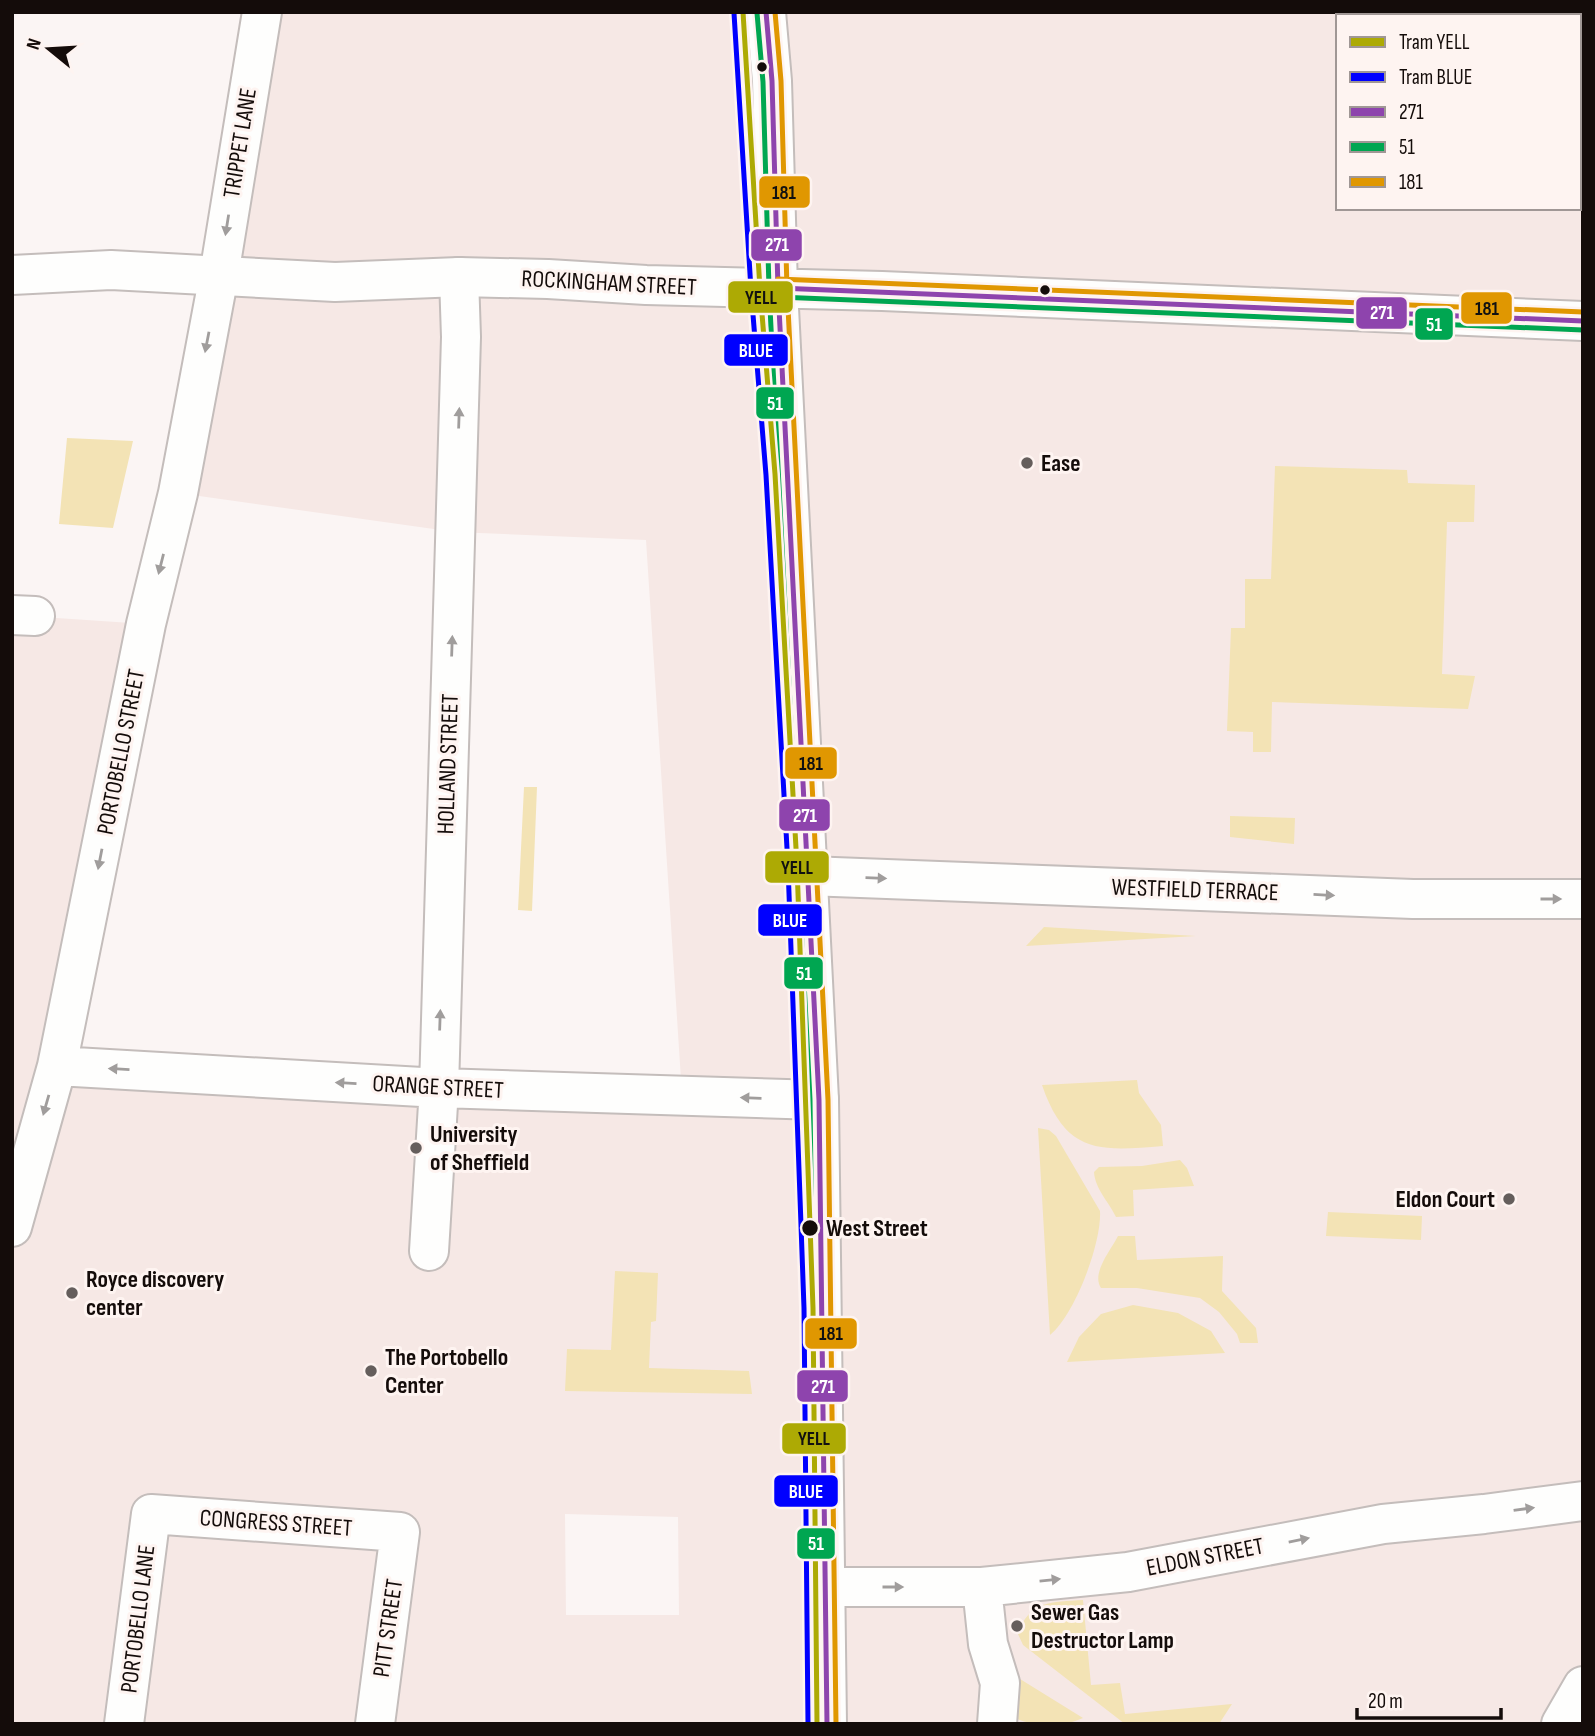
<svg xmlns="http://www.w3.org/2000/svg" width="1595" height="1736" font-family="'Sofia Sans Condensed',sans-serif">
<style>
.built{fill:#f6e8e5;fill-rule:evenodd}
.green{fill:#f3e3b5}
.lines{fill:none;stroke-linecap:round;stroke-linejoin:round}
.minor-casing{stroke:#c4bdbb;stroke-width:42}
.tertiary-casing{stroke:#c4bdbb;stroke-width:42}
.minor{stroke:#fefefd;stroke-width:38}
.tertiary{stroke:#fefefd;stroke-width:38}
.bus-1-casing{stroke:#fef4f1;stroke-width:10}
.bus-2-casing{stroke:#fef4f1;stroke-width:10}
.bus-3-casing{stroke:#fef4f1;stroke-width:10}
.bus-1{stroke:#8e44ad;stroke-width:5}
.bus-2{stroke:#00a651;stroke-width:5}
.bus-3{stroke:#e09701;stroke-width:5}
.tram-1-casing{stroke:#fef4f1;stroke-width:10}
.tram-2-casing{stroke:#fef4f1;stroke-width:10}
.tram-1{stroke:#adaa04;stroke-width:5}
.tram-2{stroke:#00f;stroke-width:5}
.oneway{fill:#a09d9c}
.bus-dot{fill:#140c0a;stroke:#fef4f1;stroke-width:2.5}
.poi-dot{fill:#655e5c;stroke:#fef4f1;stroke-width:2.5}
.labels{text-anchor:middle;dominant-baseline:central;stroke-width:6;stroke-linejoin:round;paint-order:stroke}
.street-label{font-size:24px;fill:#140c0a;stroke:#fef4f1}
.poi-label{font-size:24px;font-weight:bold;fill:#140c0a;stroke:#fef4f1;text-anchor:start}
.stop-label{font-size:24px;font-weight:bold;fill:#140c0a;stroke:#fef4f1;text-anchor:start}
.line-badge{stroke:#fef4f1;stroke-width:2.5}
.badge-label{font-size:19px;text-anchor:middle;font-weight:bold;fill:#fff}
.pale-badge-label{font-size:19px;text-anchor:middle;font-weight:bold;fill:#111}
</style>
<rect width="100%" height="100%" fill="#fbf5f4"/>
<!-- built -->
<path class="built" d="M262 12H1583V1686L1561 1724H12V615L146 624 58 1066 682 1095 646 540 455 532 178 493ZM1338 16H1579V208H1338ZM565 1514 678 1517 679 1615H566Z"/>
<!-- green -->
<path class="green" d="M67 438 133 441 113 528 59 524Z
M1275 466 1407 470 1408 483 1475 485 1474 522H1447L1442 674 1475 676 1468 709 1272 702 1271 752H1253V732L1227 731 1231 628H1245V579H1271Z
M524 787H537L532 911 518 910Z
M1230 816 1295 818 1294 844 1230 837Z
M1044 927 1196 936 1026 946Z
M1137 1080 1139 1093 1161 1125 1163 1146C1100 1151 1066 1155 1042 1085Z
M1038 1128 1049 1130 1056 1136 1100 1211C1102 1242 1075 1315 1050 1335Z
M1180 1160 1187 1168 1194 1186 1133 1190 1134 1216 1116 1217C1109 1202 1095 1189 1094 1172L1099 1167 1142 1166Z
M1328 1212 1422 1216 1421 1240 1326 1236Z
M1118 1236H1135L1137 1260 1223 1256 1222 1291 1256 1328 1258 1343H1240L1237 1334 1219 1312 1200 1298 1137 1288H1101C1091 1273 1111 1250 1118 1236Z
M615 1271 658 1273 656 1321 651 1322 649 1368 749 1371 752 1394 565 1391 567 1349 611 1350Z
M1133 1305 1178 1313 1211 1331 1225 1353 1067 1362 1079 1337 1101 1314Z
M1083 1600 1091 1685 1120 1683 1125 1714 1232 1704 1219 1724H1125L1023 1645 1018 1634C1029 1600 1052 1602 1083 1600Z
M1015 1676 1083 1718C1064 1727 1036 1727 1017 1719Z"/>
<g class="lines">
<!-- minor casing -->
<g class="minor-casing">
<path id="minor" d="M12 615 35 616
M808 876 1413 899H1583
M57 1066 439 1088 819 1100
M12 1227 57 1066 146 624 178 493 219 275 262 12
M429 1251 439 1088 461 337 459 277
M825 1587H982L1128 1572 1383 1524 1484 1514 1583 1501
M982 1587 988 1644 1000 1683 997 1724
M124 1724 151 1514 400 1532 375 1724
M1561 1724 1583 1686"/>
</g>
<!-- tertiary casing -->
<g class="tertiary-casing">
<path id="tertiary" d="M766 12 772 81 778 288 819 1100 827 1724
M12 275 111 270 335 282 459 277 548 279 646 285 882 291 1583 321"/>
</g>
<!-- minor -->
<use href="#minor" class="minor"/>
<!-- tertiary -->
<use href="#tertiary" class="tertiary"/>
<!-- bus-1 casing -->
<g class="bus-1-casing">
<path id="bus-1" d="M766 12 772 81 778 288 819 1100 827 1724
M778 288 1583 321"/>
</g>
<!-- bus-2 casing -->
<g class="bus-2-casing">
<path id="bus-2" d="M757 13 763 82 769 288 810 1100 818 1724
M778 297 1583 330"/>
</g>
<!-- bus-3 casing -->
<g class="bus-3-casing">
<path id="bus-3" d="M775 12 781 81 787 288 828 1100 836 1724
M778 279 1583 312"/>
</g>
<!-- bus-1 -->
<use href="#bus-1" class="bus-1"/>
<!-- bus-2 -->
<use href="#bus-2" class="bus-2"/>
<!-- bus-3 -->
<use href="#bus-3" class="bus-3"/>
<!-- tram-1 casing -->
<g class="tram-1-casing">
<path id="tram-1" d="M743 12 760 289 775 474 797 866 813 1308 817 1724"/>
</g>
<!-- tram-2 casing -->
<g class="tram-2-casing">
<path id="tram-2" d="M734 13 751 290 766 475 788 866 804 1308 808 1724"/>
</g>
<!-- tram-1 -->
<use href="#tram-1" class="tram-1"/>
<!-- tram-2 -->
<use href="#tram-2" class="tram-2"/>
</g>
<!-- one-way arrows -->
<defs><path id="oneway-solid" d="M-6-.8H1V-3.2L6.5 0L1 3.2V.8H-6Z" transform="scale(1.75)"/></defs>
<g class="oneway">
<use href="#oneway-solid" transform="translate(227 225) rotate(99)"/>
<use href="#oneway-solid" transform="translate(207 342) rotate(101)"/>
<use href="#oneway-solid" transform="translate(459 418) rotate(-88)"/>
<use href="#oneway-solid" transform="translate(161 564) rotate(104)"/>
<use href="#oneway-solid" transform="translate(452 646) rotate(-88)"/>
<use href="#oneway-solid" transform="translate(100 859) rotate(101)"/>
<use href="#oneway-solid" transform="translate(876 878) rotate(2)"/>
<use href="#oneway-solid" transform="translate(1324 895) rotate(3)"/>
<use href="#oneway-solid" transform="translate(1551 899)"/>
<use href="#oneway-solid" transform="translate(440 1020) rotate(-88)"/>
<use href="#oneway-solid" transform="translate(119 1069) rotate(-177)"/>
<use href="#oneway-solid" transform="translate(346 1083) rotate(-177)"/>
<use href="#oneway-solid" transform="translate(751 1098) rotate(-178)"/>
<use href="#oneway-solid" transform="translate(46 1105) rotate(106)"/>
<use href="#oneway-solid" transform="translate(1524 1509) rotate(-8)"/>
<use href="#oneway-solid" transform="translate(1299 1540) rotate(-11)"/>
<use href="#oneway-solid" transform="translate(1050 1580) rotate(-6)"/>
<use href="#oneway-solid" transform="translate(893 1587)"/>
</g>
<!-- markers -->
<g class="bus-dot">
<circle cx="762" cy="67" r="6"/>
<circle cx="1045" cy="290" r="6"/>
<circle cx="810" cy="1228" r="9"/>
</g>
<g class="poi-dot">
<circle cx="1027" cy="463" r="7"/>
<circle cx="416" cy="1148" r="7"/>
<circle cx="1509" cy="1199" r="7"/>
<circle cx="72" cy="1293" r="7"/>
<circle cx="371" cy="1371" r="7"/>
<circle cx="1017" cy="1626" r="7"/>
</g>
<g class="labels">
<!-- street labels -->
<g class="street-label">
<text transform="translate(240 143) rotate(-81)">TRIPPET LANE</text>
<text transform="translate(609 283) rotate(3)">ROCKINGHAM STREET</text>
<text transform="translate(121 752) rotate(-79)">PORTOBELLO STREET</text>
<text transform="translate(448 764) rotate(-88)">HOLLAND STREET</text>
<text transform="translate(1195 890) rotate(2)">WESTFIELD TERRACE</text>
<text transform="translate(438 1087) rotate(3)">ORANGE STREET</text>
<text transform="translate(276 1523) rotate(4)">CONGRESS STREET</text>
<text transform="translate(1205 1557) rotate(-11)">ELDON STREET</text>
<text transform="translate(138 1619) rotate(-83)">PORTOBELLO LANE</text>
<text transform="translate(388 1628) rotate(-82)">PITT STREET</text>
</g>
<!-- poi labels -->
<g class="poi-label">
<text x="1041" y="463">Ease</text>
<text x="430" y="1134">University<tspan x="430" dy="28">of Sheffield</tspan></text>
<text x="1495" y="1199" text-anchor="end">Eldon Court</text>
<text x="86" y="1279">Royce discovery<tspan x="86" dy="28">center</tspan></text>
<text x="385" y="1357">The Portobello<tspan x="385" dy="28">Center</tspan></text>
<text x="1031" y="1612">Sewer Gas<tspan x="1031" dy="28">Destructor Lamp</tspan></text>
</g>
<!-- stop labels -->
<g class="stop-label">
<text x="826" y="1228">West Street</text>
</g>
</g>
<g class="line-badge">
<rect x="758" y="175" width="53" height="34" rx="7" fill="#e09701"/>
<rect x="750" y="228" width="53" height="34" rx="7" fill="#8e44ad"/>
<rect x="727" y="280" width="67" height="34" rx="7" fill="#adaa04"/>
<rect x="1460" y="291" width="53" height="34" rx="7" fill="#e09701"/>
<rect x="1355" y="296" width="53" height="34" rx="7" fill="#8e44ad"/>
<rect x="1414" y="307" width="40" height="34" rx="7" fill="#00a651"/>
<rect x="723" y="333" width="66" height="34" rx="7" fill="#00f"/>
<rect x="755" y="386" width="40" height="34" rx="7" fill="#00a651"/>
<rect x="784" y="746" width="54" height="34" rx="7" fill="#e09701"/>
<rect x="778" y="798" width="53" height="34" rx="7" fill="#8e44ad"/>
<rect x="764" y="850" width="66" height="34" rx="7" fill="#adaa04"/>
<rect x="757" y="903" width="66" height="34" rx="7" fill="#00f"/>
<rect x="783" y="956" width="41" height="34" rx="7" fill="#00a651"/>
<rect x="804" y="1317" width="54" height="33" rx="7" fill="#e09701"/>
<rect x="796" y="1369" width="53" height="34" rx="7" fill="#8e44ad"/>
<rect x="781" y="1422" width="66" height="33" rx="7" fill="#adaa04"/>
<rect x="773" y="1474" width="66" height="34" rx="7" fill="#00f"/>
<rect x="796" y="1527" width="40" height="33" rx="7" fill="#00a651"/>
</g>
<g class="badge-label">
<text x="777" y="251">271</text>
<text x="1382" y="319">271</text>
<text x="1434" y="331">51</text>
<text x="756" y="357">BLUE</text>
<text x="775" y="410">51</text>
<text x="805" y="822">271</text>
<text x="790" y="927">BLUE</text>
<text x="804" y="980">51</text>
<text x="823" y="1393">271</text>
<text x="806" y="1498">BLUE</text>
<text x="816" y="1550">51</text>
</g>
<g class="pale-badge-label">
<text x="784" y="199">181</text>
<text x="761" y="304">YELL</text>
<text x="1487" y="315">181</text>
<text x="811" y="770">181</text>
<text x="797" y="874">YELL</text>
<text x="831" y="1340">181</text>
<text x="814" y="1445">YELL</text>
</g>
<!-- border -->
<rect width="1595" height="1736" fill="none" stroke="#140c0a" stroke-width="28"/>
<!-- legend -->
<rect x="1336" y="14" width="245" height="196" fill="#fef4f1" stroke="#a09795" stroke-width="2"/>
<rect x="1350" y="37" width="35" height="10" fill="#adaa04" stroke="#a09795" stroke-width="2"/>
<text x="1399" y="49" font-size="21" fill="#140c0a">Tram YELL</text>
<rect x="1350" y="72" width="35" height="10" fill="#0000ff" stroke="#a09795" stroke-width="2"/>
<text x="1399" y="84" font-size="21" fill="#140c0a">Tram BLUE</text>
<rect x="1350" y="107" width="35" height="10" fill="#8e44ad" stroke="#a09795" stroke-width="2"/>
<text x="1399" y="119" font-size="21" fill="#140c0a">271</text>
<rect x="1350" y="142" width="35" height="10" fill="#00a651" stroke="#a09795" stroke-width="2"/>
<text x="1399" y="154" font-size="21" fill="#140c0a">51</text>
<rect x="1350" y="177" width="35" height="10" fill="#e09701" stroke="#a09795" stroke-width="2"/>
<text x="1399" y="189" font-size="21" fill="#140c0a">181</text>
<!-- north arrow -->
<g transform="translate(49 49) rotate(288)" stroke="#fef4f1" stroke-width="5" paint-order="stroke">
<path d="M0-5L12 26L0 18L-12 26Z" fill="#140c0a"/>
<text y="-10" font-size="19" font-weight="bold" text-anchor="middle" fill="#140c0a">N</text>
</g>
<!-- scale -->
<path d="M1357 1708v10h144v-10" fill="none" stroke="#140c0a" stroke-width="3.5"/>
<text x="1368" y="1708" font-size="21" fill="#140c0a" stroke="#fef4f1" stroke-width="5" paint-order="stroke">20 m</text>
</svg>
